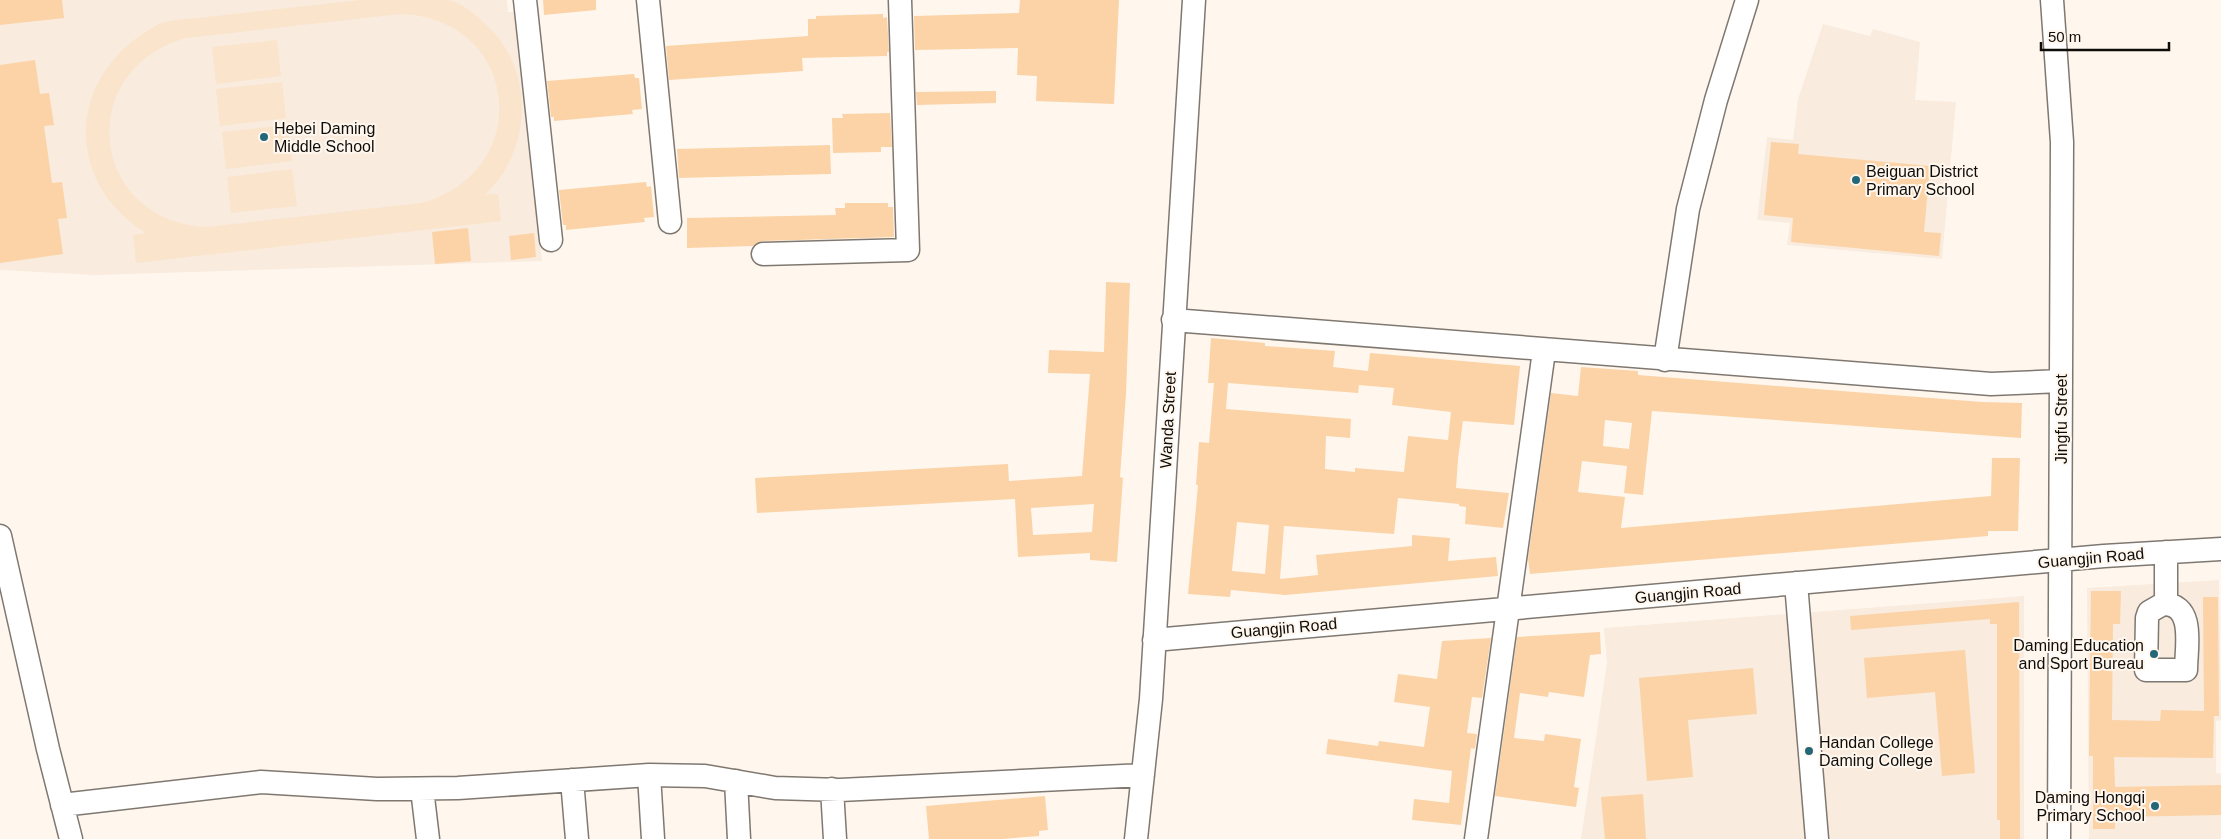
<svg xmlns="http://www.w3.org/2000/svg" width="2221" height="839" font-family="Arial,sans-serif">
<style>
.built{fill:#f9ebdd}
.green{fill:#fae4cc;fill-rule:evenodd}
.building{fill:#fbd3a7;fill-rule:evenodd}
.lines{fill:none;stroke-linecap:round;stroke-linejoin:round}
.minor-casing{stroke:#7f7871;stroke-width:25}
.minor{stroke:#fff;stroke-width:22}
.poi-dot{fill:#236778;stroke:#fff7ee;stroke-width:2}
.labels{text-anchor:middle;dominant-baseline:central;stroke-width:4;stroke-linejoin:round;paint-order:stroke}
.poi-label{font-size:16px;fill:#0f0d0a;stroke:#fff7ee;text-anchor:start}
.street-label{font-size:16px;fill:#0f0d0a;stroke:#fff7ee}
</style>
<rect width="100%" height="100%" fill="#fff7ee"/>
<!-- built -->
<path class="built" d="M0 0H507L508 12H514L542 261 95 275 0 270Z
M1823 24 1870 36 1873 29 1920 42 1915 100 1956 102 1942 259 1787 245 1790 223 1757 220 1767 137 1793 140 1798 99Z
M2219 580 2221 720 2216 721V773L2221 774V839H2089L2087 588Z
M2024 596V839H1581L1607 663 1604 628Z"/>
<!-- green -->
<path class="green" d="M361 0C381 0 401 0 422 0 430 0 440 0 448 0 463 3 476 15 486 25 526 60 532 123 506 168 501 178 493 186 485 195L498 194 501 221 136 263 133 235 146 233C111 211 89 180 86 138 84 96 107 58 141 35 148 31 157 24 164 22 183 18 205 18 225 15 270 10 315 5 361 0ZM400 14C519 17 537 170 422 203L208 227C90 223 72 70 186 38Z
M277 40 281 76 216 84 212 47Z
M282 82 286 118 220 126 216 89Z
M288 125 292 161 226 169 222 132Z
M292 169 297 206 231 213 227 177Z"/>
<!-- building -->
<path class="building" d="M0 0H62L64 18 0 25Z
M543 0H596V10L544 15Z
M1020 0H1119L1114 104 1036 101 1037 76 1017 75 1018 48 915 50 914 16 1019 13Z
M883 14V18L887 17 889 52H887V56L802 58 803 71 669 80 666 46 808 36V19H816V16Z
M35 60 40 94 49 93 54 125 44 126 52 183 62 182 67 218 58 219 63 254 0 263V65Z
M634 74 635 78H639L642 109 632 110 633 114 554 121V117H551L547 81Z
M996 91V103L917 105 916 92Z
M890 113 892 147H881V152L833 153 832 118H843L842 114Z
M1771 142 1799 144 1798 154 1930 166 1924 232 1941 233 1939 256 1791 242 1793 218 1764 215Z
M830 145 831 174 679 178 677 149Z
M646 182 647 187 651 186 654 217 644 218 645 222 566 230V225H563L559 190Z
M845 203H888V207H893L894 237 763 241 753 246 687 248V218L836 215 835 208H845Z
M468 228 471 261 435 264 432 232Z
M534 233 536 257 511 260 509 236Z
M1106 282 1130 283 1126 394 1120 477 1123 478 1117 562 1090 560V553L1018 557 1015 499 757 513 755 478 1008 464 1009 481 1082 476 1090 374 1048 373 1049 350 1104 352ZM1094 504 1092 532 1033 535 1031 508Z
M1211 338 1265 343V346L1335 351 1333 367 1368 371 1370 353 1520 366 1514 425 1463 421 1458 459 1456 488 1509 493 1503 528 1465 524 1466 507 1459 506V504L1398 498 1394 534 1284 526 1280 579 1318 575 1316 555 1412 546V535L1450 538 1448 561 1496 557 1498 576 1285 595 1231 590 1230 597 1188 594 1198 485H1196L1199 442 1209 443 1214 383H1208ZM1228 383 1358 393 1359 385 1394 388 1392 405 1451 412 1448 440 1408 436 1404 472 1355 468V472L1325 469 1326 436 1350 438 1351 419 1226 409ZM1237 522 1269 525 1265 574 1232 571Z
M1581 367 1638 371V375L1982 402 2022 403 2021 438 1652 411 1643 495 1624 493 1627 466 1582 461 1578 492 1625 497 1621 528 1991 496 1992 458H2020L2018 531H1988V536L1530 574 1528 559 1551 393 1578 396ZM1605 420 1632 423 1629 449 1603 446Z
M2091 591H2121L2120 624H2113L2112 720 2160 721 2161 710 2204 711 2203 597H2218L2219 716H2214L2213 758 2114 757 2115 787 2221 785V815L2115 817V829H2093V756H2089Z
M2019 602 2020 839H2000V820H1997V624H1990V619L1851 630 1850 616Z
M1600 632 1601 654 1590 655 1584 697 1549 692 1548 697 1520 693 1514 738 1544 741 1545 734 1581 739 1574 787 1579 788 1576 807 1495 796 1517 637Z
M1491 638 1482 698 1472 697 1467 733 1477 734 1475 749 1471 748 1461 825 1412 820 1414 799 1449 803 1452 771 1326 754 1328 739 1378 746 1379 741 1424 747 1430 707 1394 702 1398 674 1437 679 1442 641Z
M1965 650 1975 773 1942 776 1935 692 1867 698 1864 658Z
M1753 668 1757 714 1688 720 1693 777 1647 781 1639 678Z
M1643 794 1646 839H1605L1601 797Z
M1045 796 1048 830 1039 831V836L1002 839H929L926 806Z"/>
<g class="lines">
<!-- minor casing -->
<g class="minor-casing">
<path id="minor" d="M525 0 551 240
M648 0 670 222
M2052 0 2062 142 2059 839
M763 254 908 250 900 0
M1173 320 1991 384 2061 381
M1665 360 1688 209 1716 100 1747 0
M0 536 48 749 71 839
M1796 583 1817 839
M2163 604C2196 604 2186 648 2186 670H2146L2147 618 2149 612Z
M2166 604V552
M1154 640 2104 556 2221 549
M649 775 653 839
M572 780 577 839
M736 781 739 839
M422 789 428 839
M832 789 835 839
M62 805 261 782 377 789 458 788 649 775 705 776 775 788 840 790 1143 775
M1136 839 1151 699 1194 0
M1476 839 1544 351"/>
</g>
<!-- minor -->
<use href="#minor" class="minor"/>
</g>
<!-- markers -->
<g class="poi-dot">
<circle cx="264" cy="137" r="5"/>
<circle cx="1856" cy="180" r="5"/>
<circle cx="2154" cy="654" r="5"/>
<circle cx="1809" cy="751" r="5"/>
<circle cx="2155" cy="806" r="5"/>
</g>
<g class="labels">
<!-- poi labels -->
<g class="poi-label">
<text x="274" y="128">Hebei Daming<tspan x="274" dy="18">Middle School</tspan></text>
<text x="1866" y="171">Beiguan District<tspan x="1866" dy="18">Primary School</tspan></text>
<text x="2144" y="645" text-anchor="end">Daming Education<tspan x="2144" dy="18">and Sport Bureau</tspan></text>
<text x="1819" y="742">Handan College<tspan x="1819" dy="18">Daming College</tspan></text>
<text x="2145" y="797" text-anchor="end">Daming Hongqi<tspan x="2145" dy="18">Primary School</tspan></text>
</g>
<!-- street labels -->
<g class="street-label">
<text transform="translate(2061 419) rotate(-90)">Jingfu Street</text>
<text transform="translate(1168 420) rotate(-87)">Wanda Street</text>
<text transform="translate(2091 558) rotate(-5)">Guangjin Road</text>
<text transform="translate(1688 593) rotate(-5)">Guangjin Road</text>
<text transform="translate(1284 628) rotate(-5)">Guangjin Road</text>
</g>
</g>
<!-- scale -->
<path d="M2041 42v8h128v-8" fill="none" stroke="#0f0d0a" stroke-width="2.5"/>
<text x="2048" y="42" font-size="15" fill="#0f0d0a" stroke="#fff7ee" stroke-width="4" paint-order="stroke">50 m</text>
</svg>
